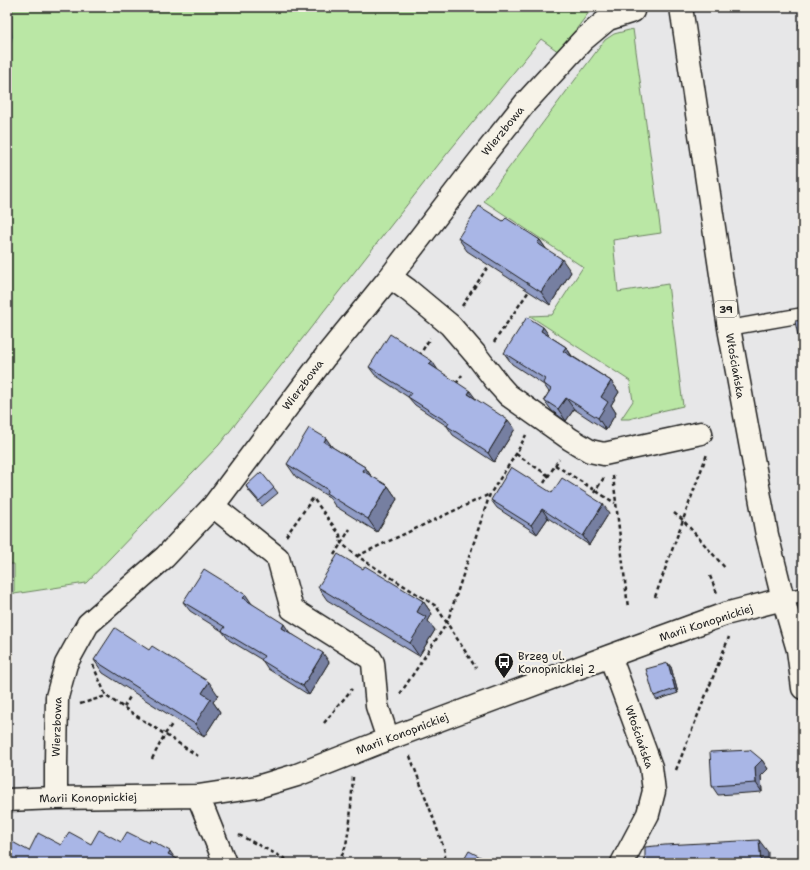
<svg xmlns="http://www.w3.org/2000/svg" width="810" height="870" font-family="'Shantell Sans',sans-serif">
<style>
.green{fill:#bae7a5;stroke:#6b8260}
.water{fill:#90d5f1;stroke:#628b9c}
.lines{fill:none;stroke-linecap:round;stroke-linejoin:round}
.service-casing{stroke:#1c1c1c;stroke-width:17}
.minor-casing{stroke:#1c1c1c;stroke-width:25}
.primary-casing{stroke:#1c1c1c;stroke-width:25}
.path{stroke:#1c1c1c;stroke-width:2.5;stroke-dasharray:4 3;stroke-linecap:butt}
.service{stroke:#f7f3e8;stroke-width:14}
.minor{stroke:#f7f3e8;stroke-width:22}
.primary{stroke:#f7f3e8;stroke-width:22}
.wall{fill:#919dc6;stroke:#1c1c1c}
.shaded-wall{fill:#767fa1;stroke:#1c1c1c}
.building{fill:#a9b6e6;stroke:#1c1c1c}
.labels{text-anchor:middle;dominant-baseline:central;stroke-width:4;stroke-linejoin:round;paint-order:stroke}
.shield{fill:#f7f3e8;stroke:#5e5c59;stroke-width:1}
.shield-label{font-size:10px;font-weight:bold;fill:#1c1c1c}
.street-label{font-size:11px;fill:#1c1c1c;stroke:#f7f3e8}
.poi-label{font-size:11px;fill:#1c1c1c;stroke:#f7f3e8;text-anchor:start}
</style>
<rect width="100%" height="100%" fill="#e7e7e8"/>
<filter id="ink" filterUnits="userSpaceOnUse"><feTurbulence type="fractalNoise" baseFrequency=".025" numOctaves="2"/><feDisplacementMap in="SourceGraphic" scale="8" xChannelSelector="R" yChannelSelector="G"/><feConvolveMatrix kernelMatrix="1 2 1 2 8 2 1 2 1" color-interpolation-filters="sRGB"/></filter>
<g filter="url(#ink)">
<!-- green -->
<path class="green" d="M12 7H593L559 52 541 39 446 155 219 445 86 583 14 594V564H7V54L12 37Z
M633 29 661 233 613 240 618 292 668 284 683 406 644 415 629 419H621L633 401 630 381 530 316 552 315 583 267 484 201 605 40 614 34Z"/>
<!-- water -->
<path class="water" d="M7 11 12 37 7 54Z"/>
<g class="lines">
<!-- service casing -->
<g class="service-casing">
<path id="service" d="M729 328 803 315
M783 599 803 595"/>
</g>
<!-- minor casing -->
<g class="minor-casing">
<path id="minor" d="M390 277 408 290 450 325 476 355 499 385 508 395 570 439 590 451 604 454 701 433
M213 506 278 558 292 609 370 658 373 663 377 706 388 739
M610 656 651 767 654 791 648 814 622 863
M198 796 225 863
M56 798V764L57 697 66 664 88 624 165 557 213 506 325 357 390 277 476 165 526 102 583 40 608 19 633 11
M7 800 56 798 198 796 257 787 297 775 388 739 610 656 725 614 783 599"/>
</g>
<!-- primary casing -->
<g class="primary-casing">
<path id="primary" d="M681 7 729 328 767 535 783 599 798 650 803 688"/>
</g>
<!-- path -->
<path class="path" d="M462 306 489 265
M494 342 529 291
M419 356 430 338
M456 384 462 375
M516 454 549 476
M555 465 615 503
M613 476 628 608
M544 483 559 459
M594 493 605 476
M674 513 683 520 726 569
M286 536 313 498 340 535 341 543 357 556 436 606 476 668
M334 555 350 529
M357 556 490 494
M710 576 717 593
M655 597 707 454
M93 665 106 696 198 756
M400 694 447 623 490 494 516 454 526 435
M80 704 106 696
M124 707 131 695
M324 723 352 689
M410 756 434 820 445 852V863
M152 759 165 734 173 723
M676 770 729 637
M239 835 293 863
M339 863 346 845 350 821 353 777"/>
<!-- service -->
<use href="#service" class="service"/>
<!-- minor -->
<use href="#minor" class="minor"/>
<!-- primary -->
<use href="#primary" class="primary"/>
</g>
<!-- wall -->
<path class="wall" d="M503 221 540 240 546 249 571 272 550 305 467 251 458 238Z
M543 327 549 336 566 347 572 356 611 381 619 392 611 405 616 413 606 430 574 409 566 421 552 411 544 400 549 392 544 385 512 364 504 353Z
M369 367 476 400 515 429 494 462 453 435 447 426 415 405 408 397 375 375Z
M332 447 365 467 371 476 388 486 397 499 377 532 335 506 329 497 296 477 287 464Z
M246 486 274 488 278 493 262 506 249 491Z
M552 493 609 513 589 545 548 518 537 534 497 508 491 500Z
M363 569 423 601 432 614 428 621 435 630 419 656 327 600 318 587Z
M183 602 252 604 329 662 309 695 268 669 262 660 229 640 222 631 190 611Z
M94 660 218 695 213 702 220 712 204 737 103 673Z
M671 667 678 693 657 700 654 696Z
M762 760 768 769 761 776 762 792 718 795 712 786Z"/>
<!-- shaded-wall -->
<path class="shaded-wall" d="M540 240 549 253 537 243Z
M562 259 571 272 550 305 541 292Z
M543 327 551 338 541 331Z
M566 347 573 358 563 351Z
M432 361 438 370 429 364Z
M611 381 619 392 611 405 616 413 606 430 598 418 601 397Z
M470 391 476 399 468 394Z
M566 398 574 409 566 421 558 409Z
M508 420 515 429 494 462 488 453Z
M326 438 335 451 324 442Z
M365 467 374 480 363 471Z
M388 486 397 499 377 532 368 519Z
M603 504 609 513 589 545 583 536Z
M542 509 548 518 537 534 531 525Z
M246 595 252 604 243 598Z
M423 601 432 614 428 621 435 630 419 656 410 643 417 612Z
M284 624 290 633 282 628Z
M323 653 329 662 309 695 303 686Z
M668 663 671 667 678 693 675 689Z
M209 682 218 695 213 702 220 712 204 737 195 724 202 693Z
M762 760 768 769 761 776 762 792 756 783 755 767Z
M759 840 768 852V863H761Z
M170 851 176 860 168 854Z"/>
<!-- building -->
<path class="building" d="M803 22V40L799 24Z
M479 206 503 221 506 218 540 240 537 243 562 259 541 292 458 238Z
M527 317 543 327 541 331 566 347 563 351 611 381 601 397 608 402 598 418 566 398 558 409 544 400 551 389 543 383 545 379 504 353Z
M803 320V362L795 321Z
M390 334 432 361 429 364 470 391 468 394 508 420 488 453 447 426 449 423 408 397 411 393 369 367Z
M309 428 326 438 324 442 365 467 363 471 388 486 368 519 326 493 328 490 287 464Z
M511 467 552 493 562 478 603 504 583 536 542 509 531 525 491 500Z
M261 472 274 488 259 501 246 486Z
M338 554 363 569 365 566 423 601 417 612 426 617 410 643 318 587Z
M204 569 246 595 243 598 284 624 282 628 323 653 303 686 261 660 264 656 222 631 225 627 183 602Z
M115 628 149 650 152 646 209 682 202 693 211 699 195 724 94 660Z
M668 663 675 689 654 696 646 669Z
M750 750 762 760 755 767 756 783 712 786 710 752Z
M99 830 121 842 127 832 149 843 150 840 170 851 168 854 185 863H7V839L29 851 38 833 61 845 69 832 91 844Z
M759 840 761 863H645V847L665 845Z
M469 851 492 863H462Z"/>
</g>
<!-- icons -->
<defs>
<g id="bus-pin" transform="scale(1)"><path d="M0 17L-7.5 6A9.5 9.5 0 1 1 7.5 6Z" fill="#1c1c1c" stroke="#f7f3e8"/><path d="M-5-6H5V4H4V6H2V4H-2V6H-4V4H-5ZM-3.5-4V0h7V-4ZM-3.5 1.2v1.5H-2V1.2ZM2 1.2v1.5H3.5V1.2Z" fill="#fff"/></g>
</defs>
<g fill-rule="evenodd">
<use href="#bus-pin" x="504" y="662"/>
</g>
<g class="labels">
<!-- shield labels -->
<rect class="shield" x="715" y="301" width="22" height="16" rx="3"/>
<g class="shield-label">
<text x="726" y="309">39</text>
</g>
<!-- street labels -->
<g class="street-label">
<text transform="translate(503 131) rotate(-51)">Wierzbowa</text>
<text transform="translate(735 366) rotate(80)">Włościańska</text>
<text transform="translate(303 385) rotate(-53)">Wierzbowa</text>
<text transform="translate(706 623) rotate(-18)">Marii Konopnickiej</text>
<text transform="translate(57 727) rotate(-88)">Wierzbowa</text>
<text transform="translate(402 734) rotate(-21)">Marii Konopnickiej</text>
<text transform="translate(639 737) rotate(71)">Włościańska</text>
<text transform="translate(88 798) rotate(-1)">Marii Konopnickiej</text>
</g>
<!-- poi labels -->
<g class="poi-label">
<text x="518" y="656">Brzeg ul.<tspan x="518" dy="13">Konopnickiej 2</tspan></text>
</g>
</g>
<!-- margin -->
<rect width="810" height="870" fill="none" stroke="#f7f3e8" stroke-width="24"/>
<rect x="12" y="12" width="786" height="846" fill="none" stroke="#1c1c1c" stroke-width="1.5" filter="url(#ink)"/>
</svg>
